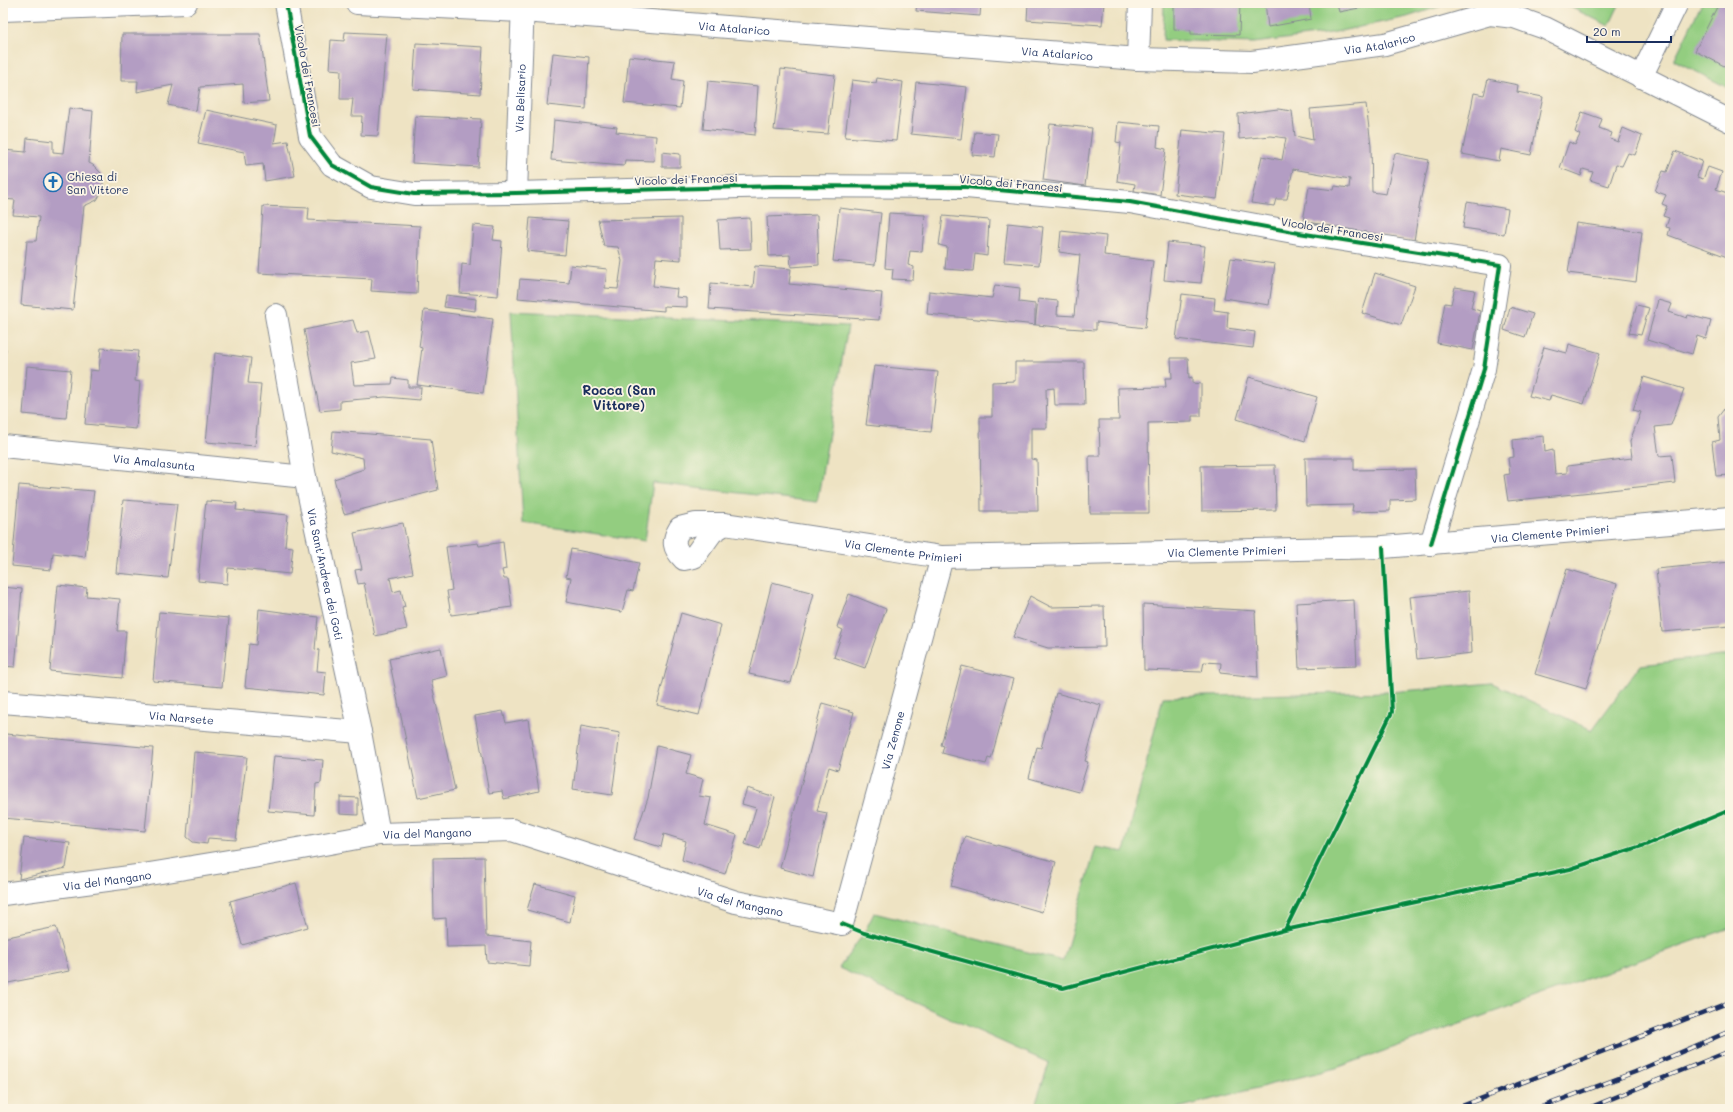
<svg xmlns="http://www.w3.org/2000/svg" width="1733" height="1112" font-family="Mali,sans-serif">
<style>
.green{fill:#93cd80;stroke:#577e6f}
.building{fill:#b39dc3}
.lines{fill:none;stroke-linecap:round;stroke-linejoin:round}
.street-casing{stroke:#848990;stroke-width:24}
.path{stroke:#848990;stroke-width:2.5;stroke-dasharray:1 3;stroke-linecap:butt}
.street{stroke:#fff;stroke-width:22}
.rail-casing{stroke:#1b2f5e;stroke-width:4.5}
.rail{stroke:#fcf5e5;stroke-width:3;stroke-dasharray:9;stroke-linecap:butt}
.cycleway-casing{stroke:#fcf5e5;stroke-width:6}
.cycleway{stroke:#00873e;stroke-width:4}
.labels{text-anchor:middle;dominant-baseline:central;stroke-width:3.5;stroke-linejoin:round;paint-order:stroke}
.street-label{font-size:11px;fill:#1b2f5e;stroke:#fcf5e5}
.poi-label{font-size:11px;fill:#1b2f5e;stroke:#fcf5e5;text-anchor:start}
.quarter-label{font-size:13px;font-weight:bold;fill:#1b2f5e;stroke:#fcf5e5}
</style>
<rect width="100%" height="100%" fill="#fcf5e5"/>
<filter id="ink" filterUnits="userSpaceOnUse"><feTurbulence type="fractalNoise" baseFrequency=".025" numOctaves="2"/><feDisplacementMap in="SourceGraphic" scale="8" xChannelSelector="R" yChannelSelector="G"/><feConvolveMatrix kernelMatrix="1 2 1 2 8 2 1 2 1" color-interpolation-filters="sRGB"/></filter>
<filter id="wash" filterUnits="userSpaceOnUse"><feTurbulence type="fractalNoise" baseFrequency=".012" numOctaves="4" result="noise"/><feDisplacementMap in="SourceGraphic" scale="16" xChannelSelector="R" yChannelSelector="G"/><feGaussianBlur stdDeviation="0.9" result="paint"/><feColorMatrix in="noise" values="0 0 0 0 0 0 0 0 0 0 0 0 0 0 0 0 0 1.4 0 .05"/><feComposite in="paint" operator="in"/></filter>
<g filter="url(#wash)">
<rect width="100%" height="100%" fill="#eee3c3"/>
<!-- green -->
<path class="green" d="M1164 3H1451L1407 17 1331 33 1254 43 1163 40Z
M1562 3H1620L1609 26Z
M1702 3H1730V89L1674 60Z
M511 311 848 326 817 502 653 483 645 541 523 523Z
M1730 655V928L1336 1068 1174 1109H1034L1049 1063 839 968 864 933 874 913 1063 961 1096 847 1124 852 1163 697 1391 692 1492 683 1592 730 1640 665Z"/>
<g id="blocks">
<!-- building -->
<path class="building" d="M917 3H981L980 16 916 11Z
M1028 3H1104L1102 25 1027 20Z
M1174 3H1240L1239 35 1191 34V30L1174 29Z
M1265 3H1309L1311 19 1268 27Z
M1337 3H1379V4L1339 12Z
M1719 3H1730V69L1695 51Z
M345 32 387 34 378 136 361 135 362 116H351L353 99H340L341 70 329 69 331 40 344 41Z
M122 34H260L269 101 244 103 243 84 200 87 196 111 168 105 173 85 137 92 138 81H121Z
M416 43 483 47 480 94 413 89Z
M553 53 589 57 586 109 547 105Z
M629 56 675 61 672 79 683 81 680 108 624 103Z
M781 69 835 75 828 134 774 130Z
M877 78 903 82 896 141 845 137 852 80 876 83Z
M1488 79 1518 85 1517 92 1543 97 1531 155 1501 149 1499 161 1462 154 1474 93 1484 95Z
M708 81 758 86 755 135 703 129Z
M916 82 967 87 961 139 911 134Z
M1366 104 1371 145 1372 192 1386 194 1395 153 1429 160 1420 202 1414 241 1303 221 1309 187 1334 190 1335 186 1349 188 1350 179 1293 169 1287 199H1276L1274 206 1251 203 1262 156 1282 160 1286 138 1271 136 1239 139 1238 114 1278 109 1292 111 1295 136 1313 140 1310 109Z
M69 108 93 111 89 163 93 165 101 173 103 179V190L97 200 84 206 73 310 21 305 27 241H36L39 217 13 215 15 200 3 199V150L26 152 27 138 53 141V152L63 153Z
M206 110 277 125 274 143 288 141 295 176 265 181 263 164 246 166 244 152 198 143Z
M1582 112 1602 119 1599 128 1612 133 1610 139 1618 142 1623 128 1642 136 1635 155 1628 153 1622 166 1616 165 1609 186 1590 180 1593 172 1583 169 1581 176 1560 168 1569 142 1575 145 1580 135 1575 132Z
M415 116 481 119 478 167 412 163Z
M554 120 617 127 616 132 656 136 654 161 625 160 624 166 551 160Z
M1118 122 1159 126 1157 147 1166 149 1160 195 1134 191 1135 184 1117 181 1121 143 1116 142Z
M1050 124 1092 128 1085 186 1043 180Z
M1182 130 1225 134 1217 199 1175 194Z
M975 132 998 134 995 157 972 155Z
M1675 151 1702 161 1697 177 1703 179 1708 167 1722 172 1716 189 1730 194V258L1668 235 1670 228 1666 227 1669 218 1663 216 1667 206 1662 204 1666 195 1655 191 1663 171 1667 172Z
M662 152 680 154V167H662Z
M1467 202 1508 209 1504 234 1463 228Z
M263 206 309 208 308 220 420 226 417 294 371 291 372 279 259 273Z
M839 208 881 213 875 265 833 261Z
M889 213 925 215 922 252 910 251 908 265 914 267 913 280 892 279 893 269 885 268Z
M817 215 819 265 791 267 790 255 769 256 767 217Z
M943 216 989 220 987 256 975 254 973 271 945 269 947 247 939 245Z
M530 218 568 221 565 255 527 251Z
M681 218V260L656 258 653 286 677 289 676 297 687 298V307L664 306V311L518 298 520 279 569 283 571 265 607 269 605 288 618 289 622 261 618 247 604 246 598 220Z
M750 218 751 249 720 250 718 220Z
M1008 223 1043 227 1039 265 1004 262Z
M1576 223 1642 232 1636 282 1568 273Z
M473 225 495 227 493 240 502 241 498 296 460 293 462 264 470 265Z
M1061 231 1106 236 1104 255 1153 261 1145 328 1096 322V330L1067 328 927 314 929 291 992 298 995 285 1020 288 1019 302 1035 304V325L1038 299 1058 301 1057 315 1074 316 1080 255 1059 252Z
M1168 242 1205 246 1201 283 1164 280Z
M1231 258 1275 264 1269 305 1224 298Z
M755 266 791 269 789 284 882 293 879 320 709 309 711 283 753 287Z
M1375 273 1415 286 1401 325 1362 313Z
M1455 287 1475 290 1471 308 1480 311 1473 350 1437 343 1445 303 1451 304Z
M1182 294 1215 298 1214 310 1228 312 1227 328 1255 332 1253 348 1176 339Z
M446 295 476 299 475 311 444 307Z
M1658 300 1672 304 1669 312 1687 318 1688 315 1711 321 1706 339 1697 336 1692 354 1647 340Z
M1637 305 1649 308 1641 335 1629 333Z
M1510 307 1533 314 1525 337 1504 330Z
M424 310 493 319 483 393 417 385 422 348 419 347Z
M353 320 357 333 369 331 376 359 351 363 354 385 392 384 393 378 408 380V387H421L420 400 385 397 340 401V409L320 411 304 330Z
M1569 344 1600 353 1584 404 1551 395 1549 401 1529 396 1544 347 1567 353Z
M3 348 6 349 4 366H3Z
M101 348 138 351 135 381 140 382 136 429 85 424 90 370 99 371Z
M215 353 251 358 248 383 261 384 255 446 206 442Z
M1171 358H1188L1189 378 1192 377V383L1201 384V416H1192V422L1148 423 1149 513H1090L1089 456H1100L1099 420H1119L1118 388 1166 387 1165 378H1172Z
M1015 362H1084L1085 405H1055L1054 388 1046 389 1047 428H1031V459L1037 460 1038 511H981L980 417H992V382L1015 381Z
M27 366 71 370 66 418 23 414Z
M874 366 938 372 931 432 866 425Z
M1249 377 1317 397 1305 441 1237 419Z
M1644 377 1684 389 1671 425 1655 427 1659 456 1672 455 1675 483 1508 501 1504 475 1510 474 1508 458 1514 457 1513 440 1544 436 1545 452 1553 450 1555 474 1567 473V466L1632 458 1630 441 1641 412 1633 410Z
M1730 401V475L1716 476 1712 442 1720 440 1718 417Z
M333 431 431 439 438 490 344 514 334 479 364 469 363 458 331 451Z
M1305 458H1354V470L1415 469 1416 499 1390 500V511L1352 512 1353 505 1306 506Z
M1275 465 1276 510 1202 511 1201 466Z
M19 485 94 491 85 557 53 553 51 570 12 566Z
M123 500 177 504 168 578 116 573Z
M206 501 237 503 236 510 288 515 285 546 293 547 290 574 228 568 227 584 198 581Z
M403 523 413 573 390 578 393 592 401 590 405 607 402 608 407 629 375 636 364 583 358 584 355 570 362 569 354 533Z
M503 542 506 569 502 570 504 579H508L512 607 451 615 447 591 452 590 446 547 478 543 479 546Z
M571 549 639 563 633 591 628 590 622 612 566 602 571 578 566 577Z
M1730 562V626L1662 632 1656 569Z
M1567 569 1617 584 1586 689 1535 674Z
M772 582 814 593 791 683 749 674Z
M58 585 87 588 86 596 120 599 117 631H126L122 678 50 671Z
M3 587 22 589 15 667 3 666Z
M1469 591 1472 653 1417 659 1410 597Z
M849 594 886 609 865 668 834 657 843 630 837 627Z
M1030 596 1051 607 1104 606 1105 647 1048 648 1013 637Z
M1354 600 1357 666 1299 668 1296 603Z
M1143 604 1257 611 1255 613 1258 677 1220 673 1221 663 1204 662 1202 672 1144 670Z
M259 609 318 617 315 649 319 650 317 671 326 672 324 695 245 687 249 644 256 645Z
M159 612 229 618 222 687 153 681Z
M681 613 721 625 699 715 657 705Z
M441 648 447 676 431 680 455 790 418 798 389 659Z
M962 666 1013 679 991 759 988 758 986 764 942 753 944 746 941 745Z
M1056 693 1101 705 1085 761 1088 762 1079 792 1029 778 1037 747 1041 748Z
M822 703 854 712 838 770 829 767 817 811 827 813 813 877 780 868Z
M503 711 506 723 528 719 539 791 504 799 502 791 489 793 475 716Z
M581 726 620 733 612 795 573 789Z
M6 734 153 748 145 831 3 818V766Z
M657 746 691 755 686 774 703 779 699 796 711 798 705 825 737 835 725 874 682 860 686 841 664 834 661 847 634 839 648 798Z
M194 752 247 757 236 840 208 838 207 844 193 842 187 837Z
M274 756 323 760 321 783 316 784 314 815 268 811Z
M747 788 775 797 760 849 745 844 756 808 742 804Z
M340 797 358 798V815L340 814Z
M965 836 1056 862 1042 912 951 886Z
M24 838 70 843 66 868 19 879Z
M484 857 486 936 531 941 529 966 487 962 486 946 447 947 446 918 434 919 433 858Z
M296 883 308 927 242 945 230 901Z
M535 884 575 895 570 922 527 910Z
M56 927 69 971 3 984V938Z"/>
</g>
</g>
<g filter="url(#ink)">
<use href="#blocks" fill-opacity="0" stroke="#848990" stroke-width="1"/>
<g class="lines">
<!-- street casing -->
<g class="street-casing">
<g id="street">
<path d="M286 3 310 136 332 165 371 187 414 194 516 193 776 186 966 187 1130 202 1299 233 1500 265 1484 369 1431 544"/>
<path id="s1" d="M357 3 523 11 1138 59 1252 62 1385 44 1490 14 1514 17 1545 28 1730 121"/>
<path d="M3 10 186 3"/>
<path d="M1138 59 1140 3"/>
<path d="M1641 77 1677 3"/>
<path id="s2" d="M516 193 523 3"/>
<path id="s3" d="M276 315 305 477 360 732 379 834"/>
<path id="s4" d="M3 446 305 477"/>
<path id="s5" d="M725 524 712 532 694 557 684 559C673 548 672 541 680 528L696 524H725L942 557 1383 547 1730 518"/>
<path id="s6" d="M3 702 360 732"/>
<path id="s7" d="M3 894 137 876 253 857 379 834 512 830 736 902 842 924 942 557"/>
</g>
</g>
<!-- path -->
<path class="path" d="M1286 930 1570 869 1648 844 1730 810
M865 933 1063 988 1285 930 1392 712 1384 572"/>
<!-- street -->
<use href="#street" class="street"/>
<!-- rail casing -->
<g class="rail-casing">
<path id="rail" d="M1454 1109 1730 1002
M1536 1109 1635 1072 1730 1031
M1586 1109 1730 1051"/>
</g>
<!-- rail -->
<use href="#rail" class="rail"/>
<!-- cycleway casing -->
<g class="cycleway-casing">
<path id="cycleway" d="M286 3 310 136 332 165 371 187 414 194 516 193 776 186 966 187 1130 202 1299 233 1500 265 1484 369 1431 544
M842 924 864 933 1063 988 1285 930 1392 712 1383 547
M1285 930 1570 869 1648 844 1730 810"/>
</g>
<!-- cycleway -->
<use href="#cycleway" class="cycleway"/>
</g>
</g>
<!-- icons -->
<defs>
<g id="church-ring" transform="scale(1)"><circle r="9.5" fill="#fcf5e5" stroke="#1f6fb2" stroke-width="1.5"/><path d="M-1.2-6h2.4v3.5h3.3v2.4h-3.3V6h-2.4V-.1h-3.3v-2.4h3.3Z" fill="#1f6fb2"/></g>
</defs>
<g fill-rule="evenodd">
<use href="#church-ring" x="53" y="182"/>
</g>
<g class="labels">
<!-- street labels -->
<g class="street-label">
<text stroke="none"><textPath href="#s1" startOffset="378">Via Atalarico</textPath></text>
<text stroke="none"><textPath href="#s1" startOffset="1026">Via Atalarico</textPath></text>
<text stroke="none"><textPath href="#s1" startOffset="702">Via Atalarico</textPath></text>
<text transform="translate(308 76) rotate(80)">Vicolo dei Francesi</text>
<text stroke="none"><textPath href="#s2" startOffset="95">Via Belisario</textPath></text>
<text transform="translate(686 179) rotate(-2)">Vicolo dei Francesi</text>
<text transform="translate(1011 183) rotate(5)">Vicolo dei Francesi</text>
<text transform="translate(1332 229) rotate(9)">Vicolo dei Francesi</text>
<text stroke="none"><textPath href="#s4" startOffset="152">Via Amalasunta</textPath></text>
<text stroke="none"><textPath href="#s5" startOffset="965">Via Clemente Primieri</textPath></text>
<text stroke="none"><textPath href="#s5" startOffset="317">Via Clemente Primieri</textPath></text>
<text stroke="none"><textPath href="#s5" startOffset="641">Via Clemente Primieri</textPath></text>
<text stroke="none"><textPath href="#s3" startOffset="264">Via Sant'Andrea dei Goti</textPath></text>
<text stroke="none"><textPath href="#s6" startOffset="179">Via Narsete</textPath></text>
<text stroke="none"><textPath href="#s7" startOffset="1048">Via Zenone</textPath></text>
<text stroke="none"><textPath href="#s7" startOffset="429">Via del Mangano</textPath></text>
<text stroke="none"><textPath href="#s7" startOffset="105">Via del Mangano</textPath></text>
<text stroke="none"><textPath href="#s7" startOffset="753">Via del Mangano</textPath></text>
</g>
<!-- poi labels -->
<g class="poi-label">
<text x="67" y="176">Chiesa di<tspan x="67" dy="13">San Vittore</tspan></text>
</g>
<!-- quarter labels -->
<g class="quarter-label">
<text x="619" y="389">Rocca (San<tspan x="619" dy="15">Vittore)</tspan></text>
</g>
</g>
<!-- margin -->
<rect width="1733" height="1112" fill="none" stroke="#fcf5e5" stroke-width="16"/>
<!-- scale -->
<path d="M1587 36v6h84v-6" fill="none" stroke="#1b2f5e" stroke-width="2"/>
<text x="1593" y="36" font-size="12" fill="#1b2f5e" stroke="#fcf5e5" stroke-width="3" paint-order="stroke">20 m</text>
</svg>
